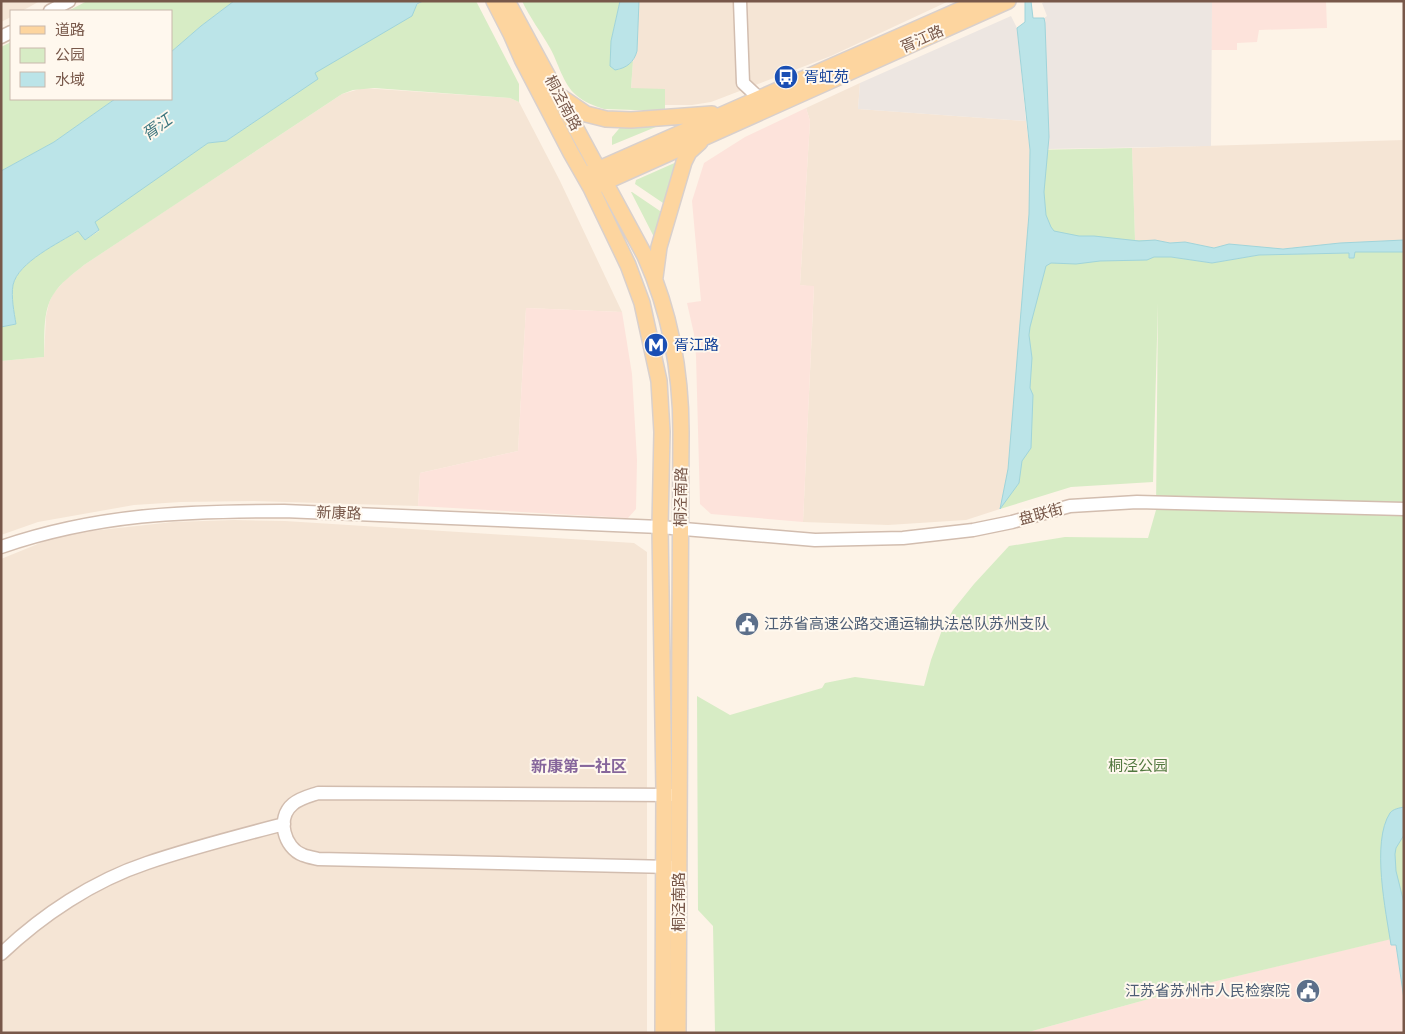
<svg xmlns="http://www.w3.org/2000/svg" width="1405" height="1034" font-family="'Roboto Condensed','Noto Sans SC',sans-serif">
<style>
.residential{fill:#f5e5d5}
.commercial{fill:#fde3db}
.industrial{fill:#ede6e1}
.green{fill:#d7ecc5}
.water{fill:#bbe4e8;stroke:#a0d4da}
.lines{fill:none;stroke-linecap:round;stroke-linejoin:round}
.minor-casing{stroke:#d2bdaf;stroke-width:15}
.major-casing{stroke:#d9d0cc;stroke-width:18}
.minor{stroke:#fff;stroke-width:12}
.major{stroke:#fdd59f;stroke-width:15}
.labels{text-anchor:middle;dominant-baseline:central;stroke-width:4;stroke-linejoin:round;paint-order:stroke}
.street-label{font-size:15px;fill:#78584a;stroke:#fff8ee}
.transit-label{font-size:15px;fill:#164399;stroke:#fff8ee;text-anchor:start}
.service-label{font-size:15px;fill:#4e5e75;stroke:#fff8ee;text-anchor:start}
.park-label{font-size:15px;fill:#52783f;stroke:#fff8ee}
.water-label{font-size:16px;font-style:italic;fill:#3d767e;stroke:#fff8ee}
.neighbourhood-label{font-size:16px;font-weight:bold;fill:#86669b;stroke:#fff8ee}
</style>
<rect width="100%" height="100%" fill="#fdf3e7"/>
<!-- residential -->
<path class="residential" d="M1 1H40L22 11H11V17L1 22Z
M639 1H949L831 56 711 102 692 105H665V89H631L633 61 637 51Z
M860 83 858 109 1026 121 1030 150 1029 214 1008 469 1000 509 966 520 888 525 803 522 814 287 800 285 810 121 806 108Z
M363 88 510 98 519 102 560 181 622 312 526 308 518 451 420 473 418 506 254 501 181 502 134 505 38 522 1 535V361L44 357 46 316 49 303 53 294 65 280 84 265 147 223 342 94Z
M1404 140V240L1275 249 1221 246 1214 248 1185 242 1170 243 1155 240H1135L1132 148Z
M234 520 285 521 634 543 647 552V1033H1V559L55 537 91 531 173 522Z"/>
<!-- commercial -->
<path class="commercial" d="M1212 1H1326L1327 28 1259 30 1257 42 1237 43V50H1211Z
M806 108 810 121 800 285 814 286 803 522 711 514 700 504 696 356 694 334 687 303 701 301 692 201 704 163 745 137Z
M526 308 622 312 632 374 637 460 636 509 628 518 418 506 420 473 518 451Z
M1390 939 1391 945H1396L1404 999V1033H1025L1200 985Z"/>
<!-- industrial -->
<path class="industrial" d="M1047 1H1212L1211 146 1048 149 1049 137 1044 18 1047 16 1042 3Z
M1011 16 1017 28 1026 121 858 109 860 83Z"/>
<!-- green -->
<path class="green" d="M87 1H234L201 26 171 52V11H68Z
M423 1H476L519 84V102L510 98 374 88 353 90 342 94 84 265C73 274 60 283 53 295 42 312 45 338 44 357L1 361V327L16 324C14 312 11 297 13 285 18 262 60 242 79 231L85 240 99 231 94 222 208 143 226 141 317 79 314 73Z
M522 1H620L611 41 618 70 633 61 631 88 665 89V111L604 109C594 106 584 102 576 95 563 84 558 62 550 48 541 32 530 18 522 1Z
M11 42V99H115L54 142 1 171V47Z
M623 124H663L612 145V137Z
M1132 148 1135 240H1155L1158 257H1171L1212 263 1259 255 1349 253V258L1355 252H1404V936L1200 985 1025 1033H715L713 926 698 910 697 696 730 715 822 688 825 683 855 677 924 686 931 660 942 630 953 610 974 584 1009 546 1065 537 1148 538 1156 510 1158 303 1153 482 1071 487 1000 509 1008 469 1029 214 1030 150Z
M679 161 666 205 635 184 636 180Z
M631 192H632L663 213 656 238 654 237Z"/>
<!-- water -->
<path class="water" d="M234 1H423L417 4 412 16 315 73 318 79 226 141 208 143 95 222 99 230 85 240 78 231C59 243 18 262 13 285 11 297 14 312 16 324L1 327V171L54 142 115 99H171V52L201 26Z
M620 1H639L637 51C634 62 627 68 615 70L610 66 611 41Z
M1025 1H1031L1033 18H1044L1045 23 1049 137 1044 192 1046 215 1051 227 1054 231 1079 236H1094L1139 241 1155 240 1170 243 1185 242 1214 248 1229 244 1283 249 1340 243 1404 240V252H1355L1354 258H1349V253L1259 255 1212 263 1171 257H1154L1147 260 1100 261 1076 264 1051 263 1046 266 1030 327 1029 335 1032 358 1030 388 1033 395 1031 448 1022 461 1019 483 1000 509 1008 469 1029 214 1030 150 1017 28 1025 22Z
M1404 807V835L1396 848 1395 854 1396 871 1404 903V999L1396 945H1391C1386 912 1371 842 1390 813 1393 809 1399 808 1404 807Z"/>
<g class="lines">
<!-- minor casing -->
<g class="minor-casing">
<path id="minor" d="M740 1 743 83 760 99
M50 11 69 1
M1 37 11 32
M1 547C97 514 184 511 284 511L660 527 815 540 903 538 973 530 1012 522 1070 506 1137 502 1404 509
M671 867 318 859C314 858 308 857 303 855 284 848 276 818 293 804 300 798 309 796 318 793L674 795
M1 954C42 915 93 881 147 863 191 848 238 836 284 824"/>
</g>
<!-- major casing -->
<g class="major-casing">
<path id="major" d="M494 1 511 34 522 59 571 153 591 188 628 265 642 303 659 381 662 432 660 527 664 790 663 1033
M507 1 645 256C670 312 681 371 681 432L678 1033
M561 97 586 114 606 119 631 120 712 114
M590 173 980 1
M596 186 1008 1
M655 277 659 247 684 162 689 152 700 142"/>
</g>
<!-- minor -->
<use href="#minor" class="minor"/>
<!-- major -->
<use href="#major" class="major"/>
</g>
<!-- icons -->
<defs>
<g id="bus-disc" transform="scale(1.25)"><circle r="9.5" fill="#1a4fb4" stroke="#fff8ee"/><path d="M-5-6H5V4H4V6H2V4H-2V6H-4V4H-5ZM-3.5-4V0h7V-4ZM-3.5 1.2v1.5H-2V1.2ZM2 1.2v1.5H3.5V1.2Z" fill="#fff"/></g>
<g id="metro-disc" transform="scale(1.25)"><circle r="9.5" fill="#1a4fb4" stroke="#fff8ee"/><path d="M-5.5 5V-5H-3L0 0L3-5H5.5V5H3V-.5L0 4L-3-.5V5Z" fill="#fff"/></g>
<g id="civic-disc" transform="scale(1.25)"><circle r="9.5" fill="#5c6f8a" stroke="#fff8ee"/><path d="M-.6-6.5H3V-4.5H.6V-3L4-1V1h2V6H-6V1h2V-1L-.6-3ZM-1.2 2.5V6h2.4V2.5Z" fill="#fff"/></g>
</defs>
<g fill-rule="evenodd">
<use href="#bus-disc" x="786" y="77"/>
<use href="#metro-disc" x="656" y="345"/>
<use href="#civic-disc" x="747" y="624"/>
<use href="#civic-disc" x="1308" y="991"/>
</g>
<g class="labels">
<!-- street labels -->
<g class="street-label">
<text transform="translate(922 39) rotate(-24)">胥江路</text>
<text transform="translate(563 103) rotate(62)">桐泾南路</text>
<text transform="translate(681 497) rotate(-89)">桐泾南路</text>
<text transform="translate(339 513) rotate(2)">新康路</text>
<text transform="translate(1041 514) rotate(-15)">盘联街</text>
<text transform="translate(679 902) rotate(-90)">桐泾南路</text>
</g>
<!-- transit labels -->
<g class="transit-label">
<text x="804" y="77">胥虹苑</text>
<text x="674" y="345">胥江路</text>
</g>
<!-- service labels -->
<g class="service-label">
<text x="764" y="624">江苏省高速公路交通运输执法总队苏州支队</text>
<text x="1290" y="991" text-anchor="end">江苏省苏州市人民检察院</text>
</g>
<!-- park labels -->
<g class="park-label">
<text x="1138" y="766">桐泾公园</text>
</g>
<!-- water labels -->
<g class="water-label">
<text transform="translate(157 127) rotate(-36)">胥江</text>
</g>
<!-- neighbourhood labels -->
<g class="neighbourhood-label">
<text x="579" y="766">新康第一社区</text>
</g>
</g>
<!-- border -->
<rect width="1405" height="1034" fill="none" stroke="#78584a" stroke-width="5"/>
<!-- legend -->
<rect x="10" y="10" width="162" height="90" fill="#fff8ee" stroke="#c9b8ac"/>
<rect x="20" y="26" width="25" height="8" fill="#fdd59f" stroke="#c9b8ac"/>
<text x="55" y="35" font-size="15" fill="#78584a">道路</text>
<rect x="20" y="48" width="25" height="15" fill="#d7ecc5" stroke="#c9b8ac"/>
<text x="55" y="60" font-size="15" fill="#78584a">公园</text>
<rect x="20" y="72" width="25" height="15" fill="#bbe4e8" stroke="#c9b8ac"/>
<text x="55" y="85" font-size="15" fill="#78584a">水域</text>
</svg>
